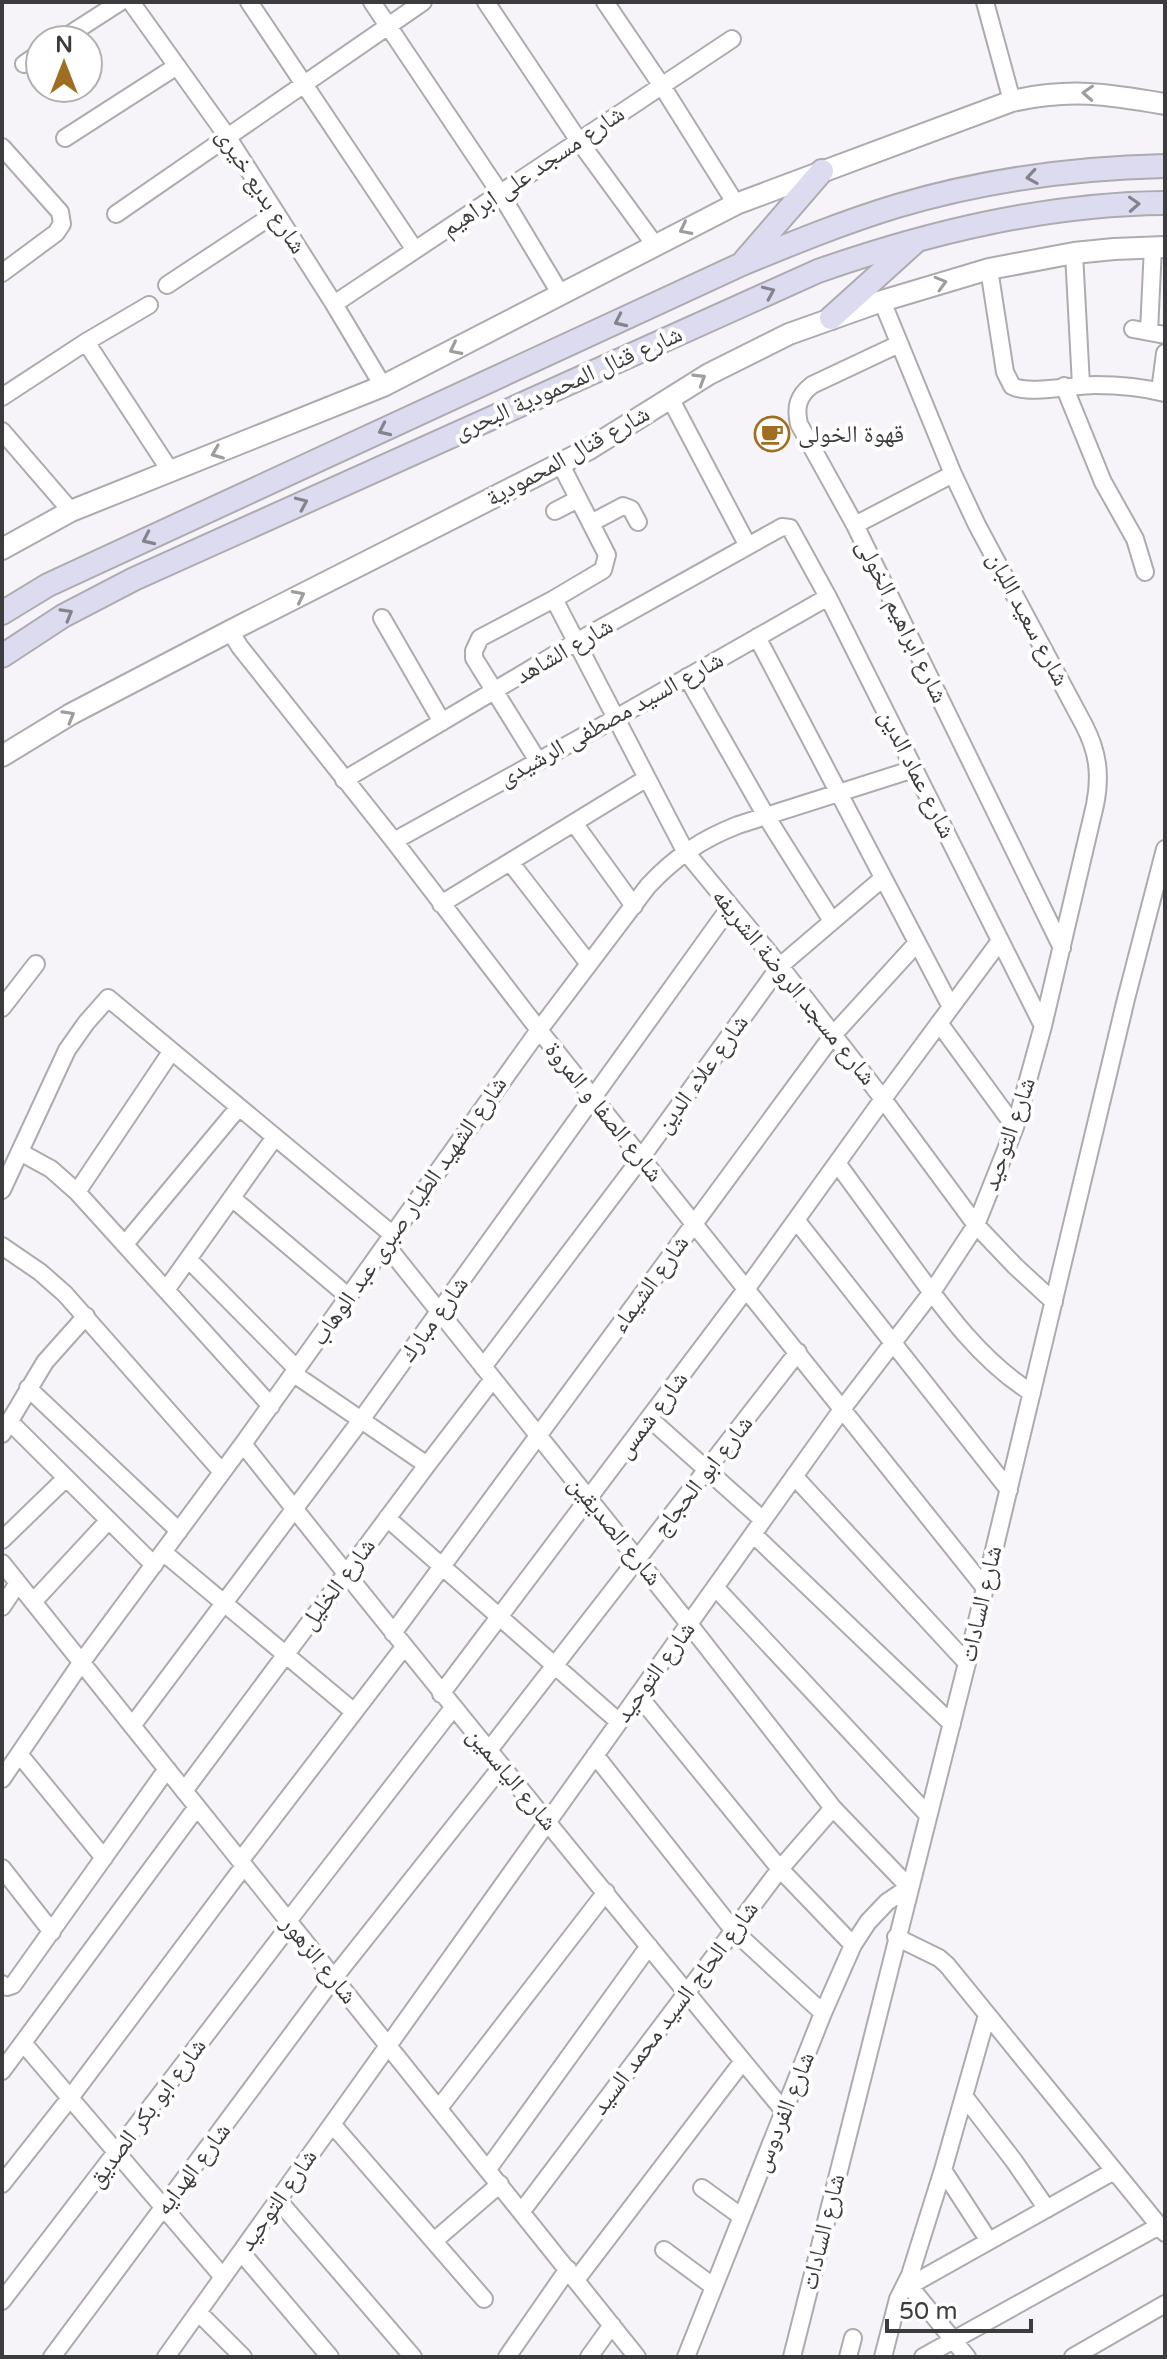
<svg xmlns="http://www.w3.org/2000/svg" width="1167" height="2359" font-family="'Varela Round','Noto Naskh Arabic',sans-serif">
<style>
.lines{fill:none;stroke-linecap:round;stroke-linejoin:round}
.minor-casing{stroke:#adabaf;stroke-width:20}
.tertiary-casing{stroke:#adabaf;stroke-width:24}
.secondary-casing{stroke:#adabaf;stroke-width:26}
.minor{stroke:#fff;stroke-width:16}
.tertiary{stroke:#fff;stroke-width:20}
.secondary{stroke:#dcdbef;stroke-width:22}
.oneway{stroke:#9e9d9e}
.oneway2{stroke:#84838d}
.labels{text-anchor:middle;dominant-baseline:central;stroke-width:8;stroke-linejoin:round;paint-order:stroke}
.street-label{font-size:24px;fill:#3c3b3d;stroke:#fff}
.poi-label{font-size:24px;fill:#3c3b3d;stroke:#fff;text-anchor:start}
</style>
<rect width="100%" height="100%" fill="#f7f4f9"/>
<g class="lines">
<!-- minor casing -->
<g class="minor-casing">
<path id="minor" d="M131 2 227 136 334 304 383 386
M249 2 415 250
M372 2 500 193 560 293
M486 2 579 141 655 245
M605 2 662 86 736 204
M985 2 1012 101
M61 40 120 2
M24 64 40 53
M65 138 177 66
M2 147 60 212 62 224 56 233 2 273
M116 214 423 2
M1074 253 1081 385
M989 269 1005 372 1012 386C1028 395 1073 385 1095 385 1118 385 1142 387 1165 393
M167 285 276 213
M334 304 732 39
M1133 329 1165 335
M1149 332 1153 246
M86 342 171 472
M899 344 812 385C798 396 795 407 799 424L855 525 1062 948
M1064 386 1103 482 1135 539 1145 572
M1160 391 1165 353
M2 397 86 342 149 305
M670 398 748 546
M2 431 71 511
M555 511 578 499
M591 523 623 506 631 509 638 522
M855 525 953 474
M554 599 685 851 780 966 883 1099 976 1225 1015 1266 1054 1302
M382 618 442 722
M230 631 240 647 394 841 539 1030 985 1588
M757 637 951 1007
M687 677 766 816 832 921
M538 761 474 658V651L480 638 554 599 603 570 607 555 604 549 560 463
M344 780 576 642 782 527 790 528 828 597 1043 1026
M574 823 634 906
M394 841 616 718 828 597
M510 862 589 964
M441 904 647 778
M2 1008 36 964
M939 1023 1015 1127
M20 1152 51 1169 77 1192 271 1406
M837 1163C861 1196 886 1230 910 1263 945 1311 981 1361 1032 1393
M2 1190 67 1050 86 1023 108 998 393 1235
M77 1192 171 1052
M232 1198 349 1297
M796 1220 1009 1490
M125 1244 239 1107
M386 1245 689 1624 833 1808 909 1887 887 1902 868 1922 853 1945 823 2013 686 2357
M2 1246 40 1272 65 1294 222 1472
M188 1259 297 1369
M166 1290 275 1137
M483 1367 641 1158 780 966 883 878
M294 1374 427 1465
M28 1388 179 1531
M649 1418 763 1520
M10 1422 154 1565
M2 1434 45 1362 86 1316
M243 1444C421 1669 602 1890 784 2111
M794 1476 967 1663
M387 1518 619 1722
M753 1534 952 1724
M2 1540 66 1478
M163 1552 353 1711
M2 1563 637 2357
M715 1587 928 1815
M33 1602 109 1520
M2 1607 18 1583
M393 1633 833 1035 917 943
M441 1694 747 1288 883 1099 1000 941
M638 1695 780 1869 853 1945
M132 1726 361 1420 730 907
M489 1750 798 1352
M19 1754 104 1858
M595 1755 734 1931 823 2013
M2 1779 81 1663 243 1444 539 1030 648 886C675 857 702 839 738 825L914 769
M184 1791 427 1465 493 1379
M240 1861 404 1647
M2 1868 52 1932
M288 1921 453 1708
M896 1937 939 1958 947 1965 1165 2233
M2 1984 7 1987 13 1985 167 1769
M24 2044 223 2277
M2 2071 197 1807
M964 2096 1014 2161 1047 2209
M439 2108 606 1892
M332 2124 484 2299
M488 2169 649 1946
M943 2170 989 2241
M2 2184 70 2098 244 1866
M702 2188 742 2217
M278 2200 413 2357
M522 2211 780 1869 833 1808
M434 2241 500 2184
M664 2250 714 2287
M241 2252 330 2357
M576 2280 743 2061
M907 2283 967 2357
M909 2286 1114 2171
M2 2301 290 1925
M198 2312 243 2357
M52 2357 333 1979 502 1766
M166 2357 843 1408 932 1292 976 1225 1015 1127 1043 1026 1095 805C1101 775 1098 752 1084 725L977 525 953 474 882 301
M507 2357 568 2269
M589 2357 612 2325
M792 2357 967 1663 1126 999 1165 849
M848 2357 853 2338
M883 2357 898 2299 910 2275 943 2170 987 2015
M923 2357 1159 2226
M1073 2357 1165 2304"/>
</g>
<!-- tertiary casing -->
<g class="tertiary-casing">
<path id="tertiary" d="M2 549 71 511 383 386 736 204 1012 101C1071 88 1107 94 1165 104
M2 756 71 714 230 631 589 449 709 374 789 334 882 301 989 269 1074 253 1114 249 1165 247"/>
</g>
<!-- secondary casing -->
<g class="secondary-casing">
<path id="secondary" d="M745 260 822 171
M831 318 915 242
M2 613 48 585 742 264C793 243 844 222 897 206 984 180 1075 168 1165 166
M2 656 63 616 134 579 818 271C930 232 1046 204 1165 203"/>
</g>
<!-- minor -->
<use href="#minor" class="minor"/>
<!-- tertiary -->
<use href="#tertiary" class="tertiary"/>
<!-- secondary -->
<use href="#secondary" class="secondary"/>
</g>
<!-- one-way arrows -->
<defs><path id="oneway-chevron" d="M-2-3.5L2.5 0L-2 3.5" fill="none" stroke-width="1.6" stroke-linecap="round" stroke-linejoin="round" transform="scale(2)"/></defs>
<g class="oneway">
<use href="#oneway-chevron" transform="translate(1088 93) rotate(-177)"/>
<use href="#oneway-chevron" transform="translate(685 229) rotate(153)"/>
<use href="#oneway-chevron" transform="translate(941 283) rotate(-16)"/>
<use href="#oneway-chevron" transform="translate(455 349) rotate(153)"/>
<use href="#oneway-chevron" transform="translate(700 379) rotate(-32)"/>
<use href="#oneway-chevron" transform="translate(217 453) rotate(158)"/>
<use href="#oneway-chevron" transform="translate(299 596) rotate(-27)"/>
<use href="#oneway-chevron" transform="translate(69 716) rotate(-30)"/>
</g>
<g class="oneway2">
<use href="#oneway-chevron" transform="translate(1032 177) rotate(171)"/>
<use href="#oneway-chevron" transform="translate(1134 204) rotate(-3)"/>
<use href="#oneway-chevron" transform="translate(769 292) rotate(-24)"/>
<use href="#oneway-chevron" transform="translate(620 321) rotate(155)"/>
<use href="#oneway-chevron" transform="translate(384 430) rotate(155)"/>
<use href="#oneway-chevron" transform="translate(302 503) rotate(-24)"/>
<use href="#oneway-chevron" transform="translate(148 539) rotate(155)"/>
<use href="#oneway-chevron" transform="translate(67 614) rotate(-30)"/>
</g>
<!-- icons -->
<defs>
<g id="cafe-ring" transform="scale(1.8)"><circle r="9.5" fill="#fff" stroke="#9f6e23" stroke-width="1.5"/><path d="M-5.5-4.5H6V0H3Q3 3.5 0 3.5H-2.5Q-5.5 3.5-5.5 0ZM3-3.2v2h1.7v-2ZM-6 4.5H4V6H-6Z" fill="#9f6e23"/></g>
</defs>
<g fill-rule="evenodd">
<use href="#cafe-ring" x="772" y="434"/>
</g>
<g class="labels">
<!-- street labels -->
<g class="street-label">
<text transform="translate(533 171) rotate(-34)">شارع مسجد على ابراهيم</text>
<text transform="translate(261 191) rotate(57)">شارع بديع خيرى</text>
<text transform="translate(568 383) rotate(-24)">شارع قنال المحمودية البحرى</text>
<text transform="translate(568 456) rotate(-29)">شارع قنال المحمودية</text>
<text transform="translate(1028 619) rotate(62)">شارع سعيد اللبان</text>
<text transform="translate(902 621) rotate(64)">شارع ابراهيم الخولى</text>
<text transform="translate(564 651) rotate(-30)">شارع الشاهد</text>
<text transform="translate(611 719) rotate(-29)">شارع السيد مصطفى الرشيدى</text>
<text transform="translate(917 774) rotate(63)">شارع عماد الدين</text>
<text transform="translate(794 987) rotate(51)">شارع مسجد الروضة الشريفه</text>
<text transform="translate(702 1074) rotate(-54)">شارع علاء الدين</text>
<text transform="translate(604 1112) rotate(51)">شارع الصفا و المروة</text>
<text transform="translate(1009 1134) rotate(-71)">شارع التوحيد</text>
<text transform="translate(409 1211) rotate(-55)">شارع الشهيد الطيار صبرى عبد الوهاب</text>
<text transform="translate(650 1284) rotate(-54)">شارع الشيماء</text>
<text transform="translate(434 1319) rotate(-54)">شارع مبارك</text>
<text transform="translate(652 1415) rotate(-53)">شارع شمس</text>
<text transform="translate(703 1476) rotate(-52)">شارع ابو الحجاج</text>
<text transform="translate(615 1531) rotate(51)">شارع الصديقين</text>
<text transform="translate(338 1584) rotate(-53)">شارع الخليل</text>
<text transform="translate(981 1604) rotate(-77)">شارع السادات</text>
<text transform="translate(655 1672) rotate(-54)">شارع التوحيد</text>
<text transform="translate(512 1779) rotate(50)">شارع الياسمين</text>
<text transform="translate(319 1960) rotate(51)">شارع الزهور</text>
<text transform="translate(675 2008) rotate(-53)">شارع الحاج السيد محمد السيد</text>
<text transform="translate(784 2112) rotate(-68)">شارع الفردوس</text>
<text transform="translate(147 2113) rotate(-53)">شارع ابو بكر الصديق</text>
<text transform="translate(193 2169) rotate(-53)">شارع الهدايه</text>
<text transform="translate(278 2200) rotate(-55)">شارع التوحيد</text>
<text transform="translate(823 2232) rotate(-76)">شارع السادات</text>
</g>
<!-- poi labels -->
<g class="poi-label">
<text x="798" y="434">قهوة الخولى</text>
</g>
</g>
<!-- border -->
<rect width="1167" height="2359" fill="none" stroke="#3c3b3d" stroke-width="8"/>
<!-- north arrow -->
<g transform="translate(64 64)"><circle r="38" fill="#ffffff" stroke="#b1b1b1" stroke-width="2"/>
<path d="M0-6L14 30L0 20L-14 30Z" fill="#9f6e23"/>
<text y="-12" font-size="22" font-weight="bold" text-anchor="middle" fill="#3c3b3d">N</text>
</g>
<!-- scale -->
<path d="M887 2319v12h144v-12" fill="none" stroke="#3c3b3d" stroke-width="4"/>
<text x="899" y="2319" font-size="24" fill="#3c3b3d" stroke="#ffffff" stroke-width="6" paint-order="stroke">50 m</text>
</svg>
